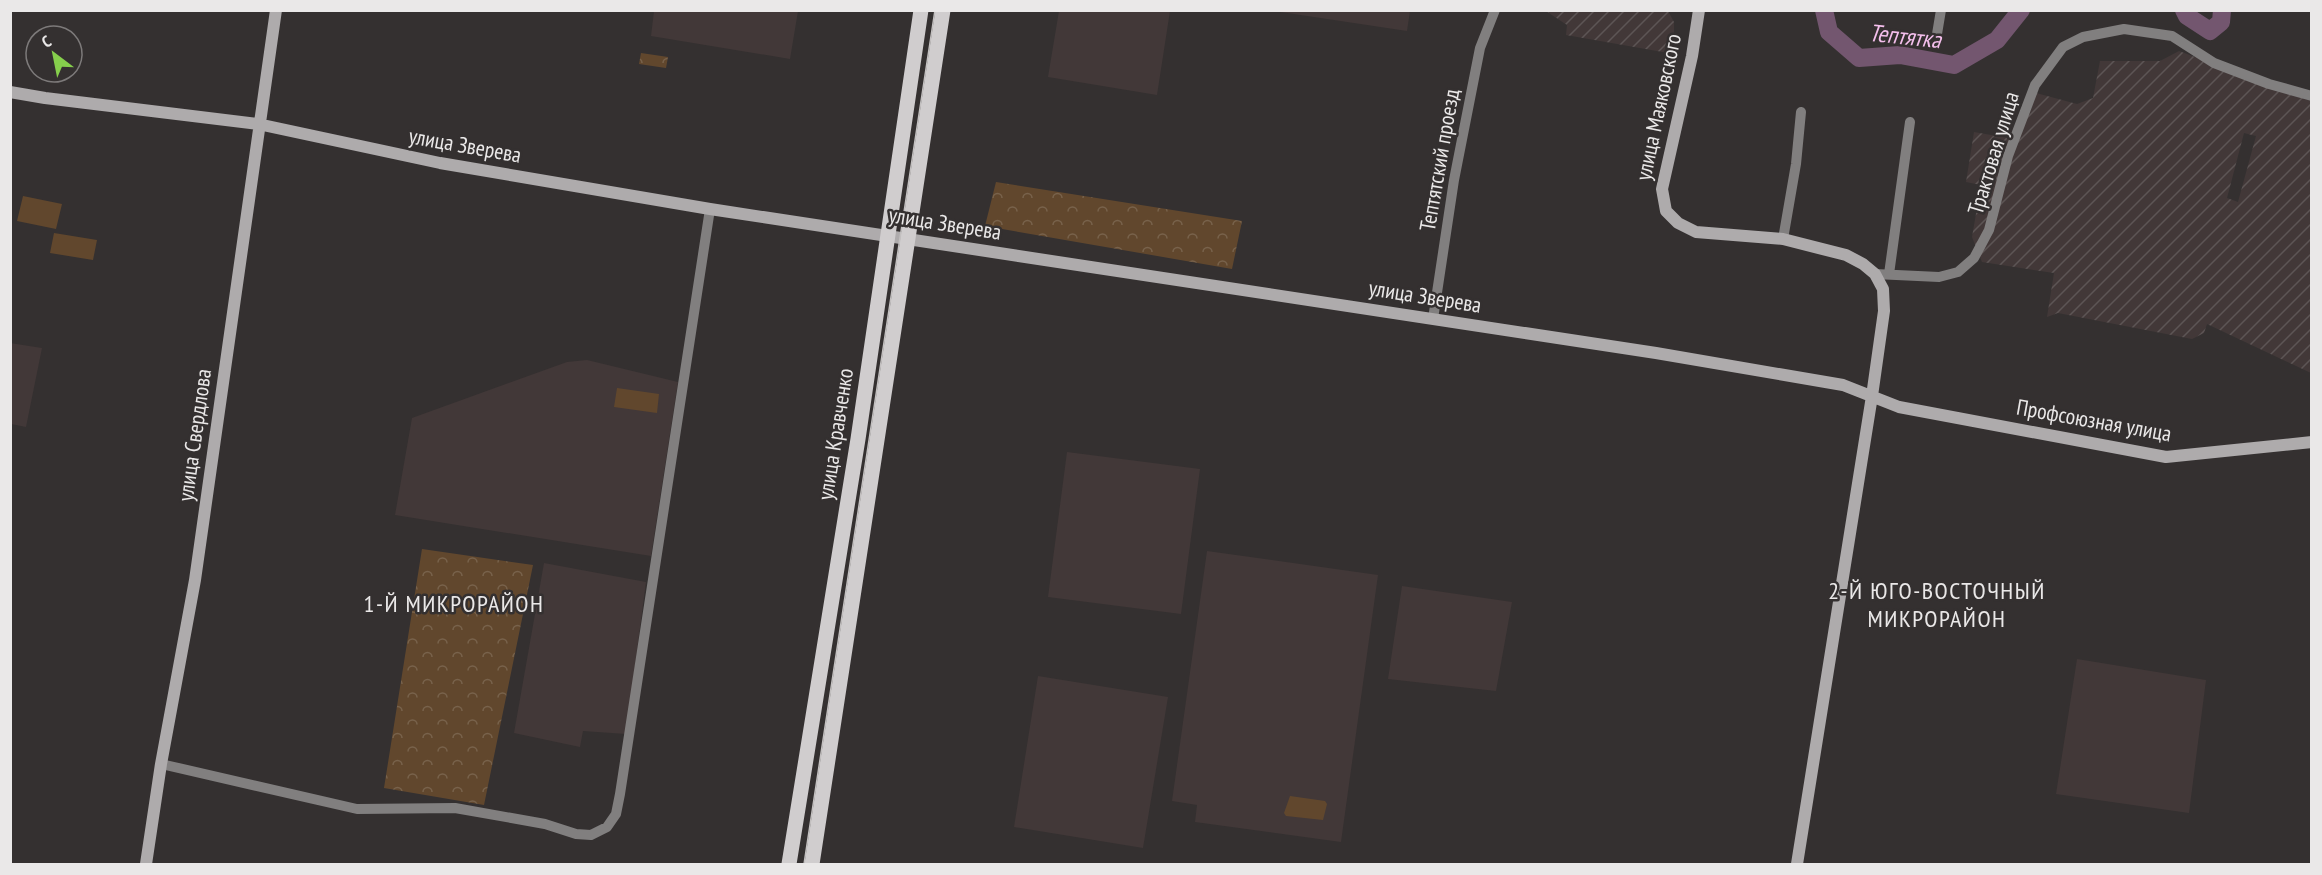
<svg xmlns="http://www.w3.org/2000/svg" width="2322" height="875" font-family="'PT Sans Narrow',sans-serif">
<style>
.built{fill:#423838}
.industrial{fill:url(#industrial-furrows);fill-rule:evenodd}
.grass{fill:#61472d}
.park{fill:url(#park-crowns)}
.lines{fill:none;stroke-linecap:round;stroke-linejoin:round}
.river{stroke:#73566f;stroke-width:18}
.street{stroke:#817f7f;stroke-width:10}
.secondary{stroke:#aeabac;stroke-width:12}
.primary{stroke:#d0cdce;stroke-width:15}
.tram{stroke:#c3c0c0;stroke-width:1.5}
.labels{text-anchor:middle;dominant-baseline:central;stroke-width:5;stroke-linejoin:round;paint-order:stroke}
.street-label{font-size:22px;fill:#eae8e8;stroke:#343030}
.water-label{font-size:24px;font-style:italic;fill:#f4bfec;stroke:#343030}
.neighbourhood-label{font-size:24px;letter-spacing:1.5px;fill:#eae8e8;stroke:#343030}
</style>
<defs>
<pattern id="industrial-furrows" width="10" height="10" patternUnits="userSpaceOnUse" patternTransform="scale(1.5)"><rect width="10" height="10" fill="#423838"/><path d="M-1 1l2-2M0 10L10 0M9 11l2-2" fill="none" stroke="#5d5555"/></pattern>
<pattern id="park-crowns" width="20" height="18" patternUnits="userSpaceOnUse" patternTransform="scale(1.5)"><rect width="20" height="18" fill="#61472d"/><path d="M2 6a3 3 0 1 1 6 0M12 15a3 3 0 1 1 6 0" fill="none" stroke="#78624b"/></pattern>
</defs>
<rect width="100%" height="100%" fill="#343030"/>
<!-- built -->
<path class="built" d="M654 11H798L790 59 651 36Z
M1059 11H1170L1157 95 1048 77Z
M1274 11 1410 10V11L1407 31Z
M10 343 42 348 26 427 11 424Z
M587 360 678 382 651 556 395 515 412 418 567 362Z
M1067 452 1200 469 1181 614 1048 597Z
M1207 551 1378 575 1341 842 1195 822 1197 805 1172 801Z
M544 563 646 582 626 734 583 731 580 747 514 733Z
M1402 586 1512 602 1496 691 1388 679Z
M2077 659 2206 680 2189 813 2056 794Z
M1038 676 1168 697 1143 848 1014 827Z"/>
<!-- industrial -->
<path class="industrial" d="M1546 11H1668L1674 22V54L1566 35 1567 25Z
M2179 51 2311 100V373L2207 324 2204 333 2192 339 2058 313 2047 317 2054 273 1982 262 1972 237 1981 185 1966 182 1974 132 2008 138 2036 93 2077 104 2093 98 2100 61H2160ZM2244 133 2256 136 2238 202 2227 198Z"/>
<!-- grass -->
<path class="grass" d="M23 196 62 204 56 229 17 221Z
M54 233 97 240 93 260 50 253Z
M617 388 659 394 657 413 614 407Z
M1290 796 1325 801 1327 804 1323 820 1286 816 1284 813Z"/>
<!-- park -->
<path class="park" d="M641 53 668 57 666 68 639 64Z
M996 182 1242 221 1232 269 985 226Z
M422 549 533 565 484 805 384 788Z"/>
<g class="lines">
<!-- river -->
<path class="river" d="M1824 10 1829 32 1859 58 1900 55 1954 65 1997 40 2021 10
M2184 10 2187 16 2210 31 2221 22 2222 10"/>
<!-- street -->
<path class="street" d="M1937 34 1941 10
M1783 239 1796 164 1801 112
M1875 274 1939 277 1958 272 1974 258 1989 230 2008 156 2035 85 2063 47 2083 37 2124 29 2172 36 2214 63 2269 84 2312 96
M1889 274 1910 122
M1433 319 1454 180 1480 48 1495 10
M161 764 357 809 455 808 545 824 576 834 591 835 607 827 616 814 620 794 710 209"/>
<!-- secondary -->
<path class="secondary" d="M1699 10 1692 56 1662 189 1666 211 1678 223 1696 232 1783 239 1846 255 1863 264 1875 274 1883 289 1884 311 1872 396 1797 864
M10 92 45 98 258 124 440 163 710 209 1656 353 1843 385 1899 407 2166 457 2312 442
M146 864 161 764 195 580 276 10"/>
<!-- primary -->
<path class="primary" d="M789 864 858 439 921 10
M812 864 943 10"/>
<!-- tram -->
<path class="tram" d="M804 864 935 10"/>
</g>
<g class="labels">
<!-- street labels -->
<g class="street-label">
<text transform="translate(1658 107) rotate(-78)">улица Маяковского</text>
<text transform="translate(465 145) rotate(10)">улица Зверева</text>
<text transform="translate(1993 153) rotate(-73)">Трактовая улица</text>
<text transform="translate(1439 160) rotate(-80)">Тептятский проезд</text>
<text transform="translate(945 223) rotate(9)">улица Зверева</text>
<text transform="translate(1425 296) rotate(9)">улица Зверева</text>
<text transform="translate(2094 420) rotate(10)">Профсоюзная улица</text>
<text transform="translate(835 434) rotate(-81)">улица Кравченко</text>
<text transform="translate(194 435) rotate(-82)">улица Свердлова</text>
</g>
<!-- water labels -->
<g class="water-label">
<text transform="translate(1905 36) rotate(6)">Тептятка</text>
</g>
<!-- neighbourhood labels -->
<g class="neighbourhood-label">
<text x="1937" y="590">2-Й ЮГО-ВОСТОЧНЫЙ<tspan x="1937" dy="28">МИКРОРАЙОН</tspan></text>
<text x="454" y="603">1-Й МИКРОРАЙОН</text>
</g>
</g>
<!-- border -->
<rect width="2322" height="875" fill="none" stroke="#eae8e8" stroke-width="24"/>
<!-- north arrow -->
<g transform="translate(54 54) rotate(328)"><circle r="28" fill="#343030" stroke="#7d7a7a" stroke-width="1.5"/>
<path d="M0-4.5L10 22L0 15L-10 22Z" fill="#86cf4c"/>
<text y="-9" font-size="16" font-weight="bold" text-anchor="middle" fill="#eae8e8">С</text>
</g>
</svg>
